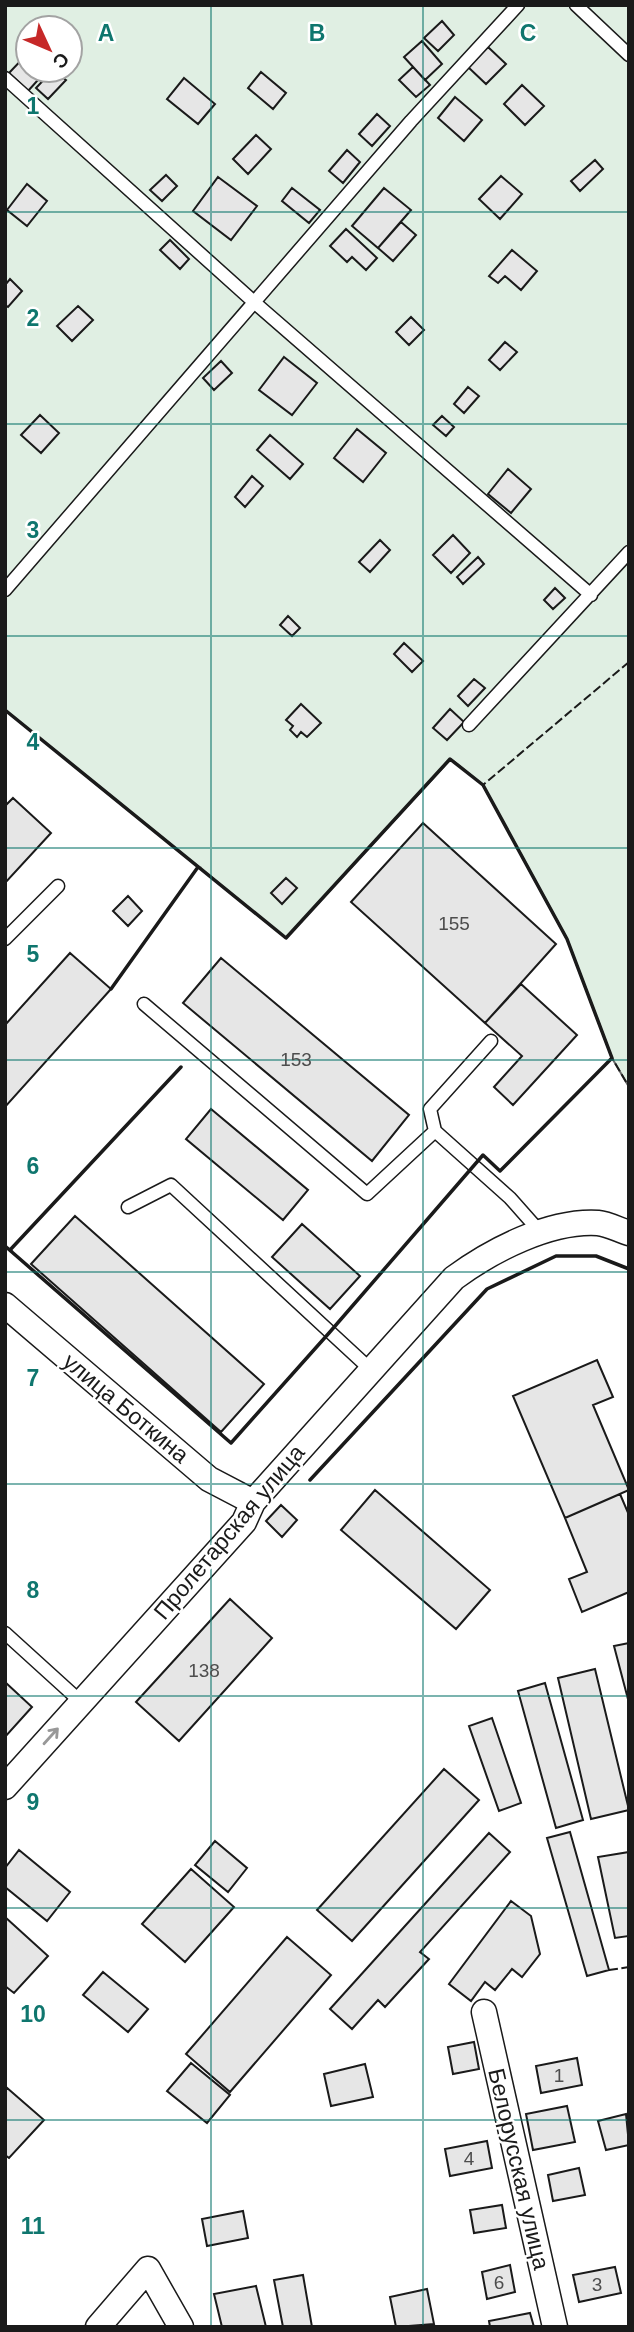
<svg xmlns="http://www.w3.org/2000/svg" width="634" height="2332" font-family="Arial,sans-serif">
<style>
.green{fill:#e0efe3;stroke:#6a6a6a;stroke-width:2;fill-rule:evenodd}
.building{fill:#e6e6e6;stroke:#1a1a1a;stroke-width:2}
.lines{fill:none;stroke-linecap:round;stroke-linejoin:round}
.lane-casing{stroke:#1a1a1a;stroke-width:15}
.street-casing{stroke:#1a1a1a;stroke-width:27}
.lane{stroke:#fff;stroke-width:12}
.street{stroke:#fff;stroke-width:24}
.fence{stroke:#1a1a1a;stroke-width:2;stroke-dasharray:9 3.5;stroke-linecap:butt}
.wall{stroke:#1a1a1a;stroke-width:3.5}
.oneway{stroke:#989898}
.grid{fill:none;stroke:#0f766e;stroke-width:2;stroke-opacity:0.55}
.labels{text-anchor:middle;dominant-baseline:central;stroke-width:5;stroke-linejoin:round;paint-order:stroke}
.number-label{font-size:19px;fill:#4d4d4d}
.street-label{font-size:23px;fill:#1a1a1a;stroke:#fff}
.grid-label{font-size:23px;text-anchor:middle;font-weight:bold;fill:#0f766e;stroke:#fff;stroke-width:5;stroke-linejoin:round;paint-order:stroke}
</style>
<rect width="100%" height="100%" fill="#fff"/>
<!-- green -->
<path class="green" d="M5 5H629V1087L612 1058 567 939 483 785 451 759 286 938 5 710ZM28 28H70V70H28Z"/>
<!-- building -->
<path class="building" d="M442 21 454 35 438 51 424 38Z
M422 41 442 64 425 80 404 57Z
M488 47 506 64 486 84 468 67Z
M28 53V70H47L28 91 9 73Z
M413 67 430 85 416 97 399 80Z
M53 70 66 80 48 99 36 88Z
M261 72 286 93 273 109 248 88Z
M184 78 215 104 198 124 167 99Z
M522 85 544 106 525 125 504 104Z
M455 97 482 120 464 141 438 118Z
M377 114 390 126 372 146 359 134Z
M256 135 271 149 248 174 233 159Z
M347 150 360 162 343 183 329 171Z
M595 160 603 169 580 191 571 181Z
M166 175 177 186 162 201 150 190Z
M501 176 522 194 500 219 479 199Z
M218 177 257 206 231 240 193 211Z
M27 184 47 201 27 226 7 210Z
M292 188 320 210 309 223 282 201Z
M384 188 411 210 378 248 352 226Z
M401 222 416 235 393 261 378 248Z
M346 229 377 258 366 270 352 257 347 262 330 246Z
M170 240 189 259 180 269 160 250Z
M512 250 537 271 521 290 505 276 498 283 489 276Z
M10 279 22 291 8 307 5 305V285Z
M78 306 93 320 72 341 57 326Z
M411 317 424 330 409 345 396 332Z
M505 342 517 352 500 370 489 360Z
M284 357 317 383 292 415 259 390Z
M221 361 232 373 214 390 203 378Z
M468 387 479 396 464 413 454 404Z
M40 415 59 433 41 453 21 435Z
M442 416 454 427 446 436 433 425Z
M357 429 386 453 363 482 334 458Z
M270 435 303 464 290 479 257 450Z
M508 469 531 489 511 513 488 494Z
M252 476 263 486 245 507 235 497Z
M453 535 470 553 451 573 433 555Z
M380 540 390 550 370 572 359 562Z
M478 557 484 564 463 584 457 577Z
M555 588 565 598 553 609 544 600Z
M288 616 300 628 292 636 280 625Z
M404 643 423 661 412 672 394 654Z
M474 679 485 688 468 706 458 696Z
M301 704 321 723 307 737 301 732 297 737 290 730 293 726 286 720Z
M450 709 464 722 447 740 433 728Z
M13 798 51 833 5 883V806Z
M423 823 556 944 485 1023 351 902Z
M286 878 297 888 282 904 271 893Z
M128 896 142 911 128 926 113 911Z
M70 953 111 989 5 1107V1025Z
M221 958 409 1115 372 1161 183 1003Z
M521 984 577 1035 513 1105 494 1087 522 1056 485 1023Z
M211 1109 308 1190 283 1220 186 1139Z
M75 1216 264 1384 221 1432 31 1264Z
M302 1224 360 1276 330 1309 272 1257Z
M597 1360 613 1397 593 1405 629 1490 565 1518 513 1396Z
M375 1490 490 1590 456 1629 341 1530Z
M620 1494 629 1515V1592L582 1612 569 1579 587 1572 565 1518Z
M281 1505 297 1520 282 1537 266 1521Z
M230 1599 272 1638 179 1741 136 1702Z
M629 1643V1703L614 1646Z
M595 1669 629 1810 591 1819 558 1678Z
M5 1682 32 1707 5 1737Z
M545 1683 583 1820 556 1828 518 1691Z
M492 1718 521 1803 499 1811 469 1726Z
M444 1769 479 1800 352 1941 317 1910Z
M570 1832 609 1970 587 1976 547 1838Z
M489 1833 510 1852 420 1952 429 1959 385 2007 378 2000 352 2029 330 2009Z
M215 1841 247 1868 228 1892 195 1865Z
M19 1850 70 1892 47 1921 5 1887V1868Z
M629 1852V1936L615 1938 598 1857Z
M191 1869 234 1907 185 1962 142 1924Z
M511 1901 531 1916 540 1954 522 1977 512 1969 495 1990 485 1982 471 2001 449 1984Z
M5 1917 48 1956 14 1993 5 1986Z
M287 1937 331 1975 230 2092 186 2054Z
M103 1972 148 2009 128 2032 83 1995Z
M474 2042 479 2069 453 2074 448 2047Z
M577 2058 582 2085 541 2093 536 2066Z
M191 2063 230 2095 207 2123 167 2091Z
M365 2064 373 2097 331 2106 324 2074Z
M6 2087 44 2120 9 2158 5 2155Z
M567 2106 575 2142 533 2150 526 2114Z
M626 2114 629 2145 606 2150 598 2121Z
M487 2141 492 2168 450 2176 445 2149Z
M579 2168 585 2195 553 2201 548 2175Z
M502 2205 506 2228 474 2233 470 2210Z
M243 2211 248 2238 207 2246 202 2219Z
M510 2265 515 2292 487 2299 482 2272Z
M615 2267 621 2293 579 2302 573 2275Z
M303 2275 312 2327H283L274 2280Z
M256 2286 266 2327H222L214 2294Z
M427 2289 434 2324 396 2327 390 2297Z
M530 2313 534 2327H490L489 2321Z"/>
<g class="lines">
<!-- lane casing -->
<g class="lane-casing">
<path id="lane" d="M576 5 629 55
M5 78 255 303 591 595
M5 590 411 121 518 5
M469 725 629 552
M5 939 58 886
M144 1004 367 1194 435 1131
M491 1041 430 1109 435 1131 510 1198 541 1233
M128 1207 171 1185 370 1369
M5 1633 81 1702"/>
</g>
<!-- street casing -->
<g class="street-casing">
<path id="street" d="M5 1305 209 1479 253 1502
M5 1787 244 1522 253 1502 454 1278C492 1250 550 1220 598 1223 608 1224 619 1230 629 1233
M484 2012 555 2327
M98 2327 148 2269 181 2327"/>
</g>
<!-- lane -->
<use href="#lane" class="lane"/>
<!-- street -->
<use href="#street" class="street"/>
<!-- fence -->
<path class="fence" d="M629 662 483 785 567 939 612 1058 629 1087
M609 1970 629 1967"/>
<!-- wall -->
<path class="wall" d="M5 710 286 938 450 759 483 785 567 939 612 1058 500 1171 483 1155 329 1333 231 1443 5 1246
M111 989 198 867 200 868
M12 1252 10 1250 181 1067
M310 1480 487 1289 556 1256H596L629 1269"/>
</g>
<!-- one-way arrows -->
<defs><path id="oneway-shaft" d="M-6 0H5M1.5-3L5.5 0L1.5 3" fill="none" stroke-width="1.6" stroke-linecap="round" stroke-linejoin="round" transform="scale(1.75)"/></defs>
<use class="oneway" href="#oneway-shaft" transform="translate(51 1736) rotate(-48)"/>
<!-- grid -->
<path class="grid" d="M211 5V2327M423 5V2327M5 212H629M5 424H629M5 636H629M5 848H629M5 1060H629M5 1272H629M5 1484H629M5 1696H629M5 1908H629M5 2120H629"/>
<g class="labels">
<!-- number labels -->
<g class="number-label">
<text x="454" y="923">155</text>
<text x="296" y="1059">153</text>
<text x="204" y="1670">138</text>
<text x="559" y="2075">1</text>
<text x="469" y="2158">4</text>
<text x="499" y="2282">6</text>
<text x="597" y="2284">3</text>
</g>
<!-- street labels -->
<g class="street-label">
<text transform="translate(126 1408) rotate(40)">улица Боткина</text>
<text transform="translate(229 1532) rotate(-50)">Пролетарская улица</text>
<text transform="translate(519 2169) rotate(77)">Белорусская улица</text>
</g>
</g>
<g class="grid-label">
<text x="106" y="41">A</text>
<text x="317" y="41">B</text>
<text x="528" y="41">C</text>
<text x="33" y="114">1</text>
<text x="33" y="326">2</text>
<text x="33" y="538">3</text>
<text x="33" y="750">4</text>
<text x="33" y="962">5</text>
<text x="33" y="1174">6</text>
<text x="33" y="1386">7</text>
<text x="33" y="1598">8</text>
<text x="33" y="1810">9</text>
<text x="33" y="2022">10</text>
<text x="33" y="2234">11</text>
</g>
<!-- border -->
<rect width="634" height="2332" fill="none" stroke="#1a1a1a" stroke-width="14"/>
<!-- north arrow -->
<g transform="translate(49 49) rotate(134)"><circle r="33" fill="#ffffff" stroke="#a3a3a3" stroke-width="2"/>
<path d="M0-5L12 26L0 18L-12 26Z" fill="#c62828"/>
<text y="-10" font-size="19" font-weight="bold" text-anchor="middle" fill="#1a1a1a">С</text>
</g>
</svg>
